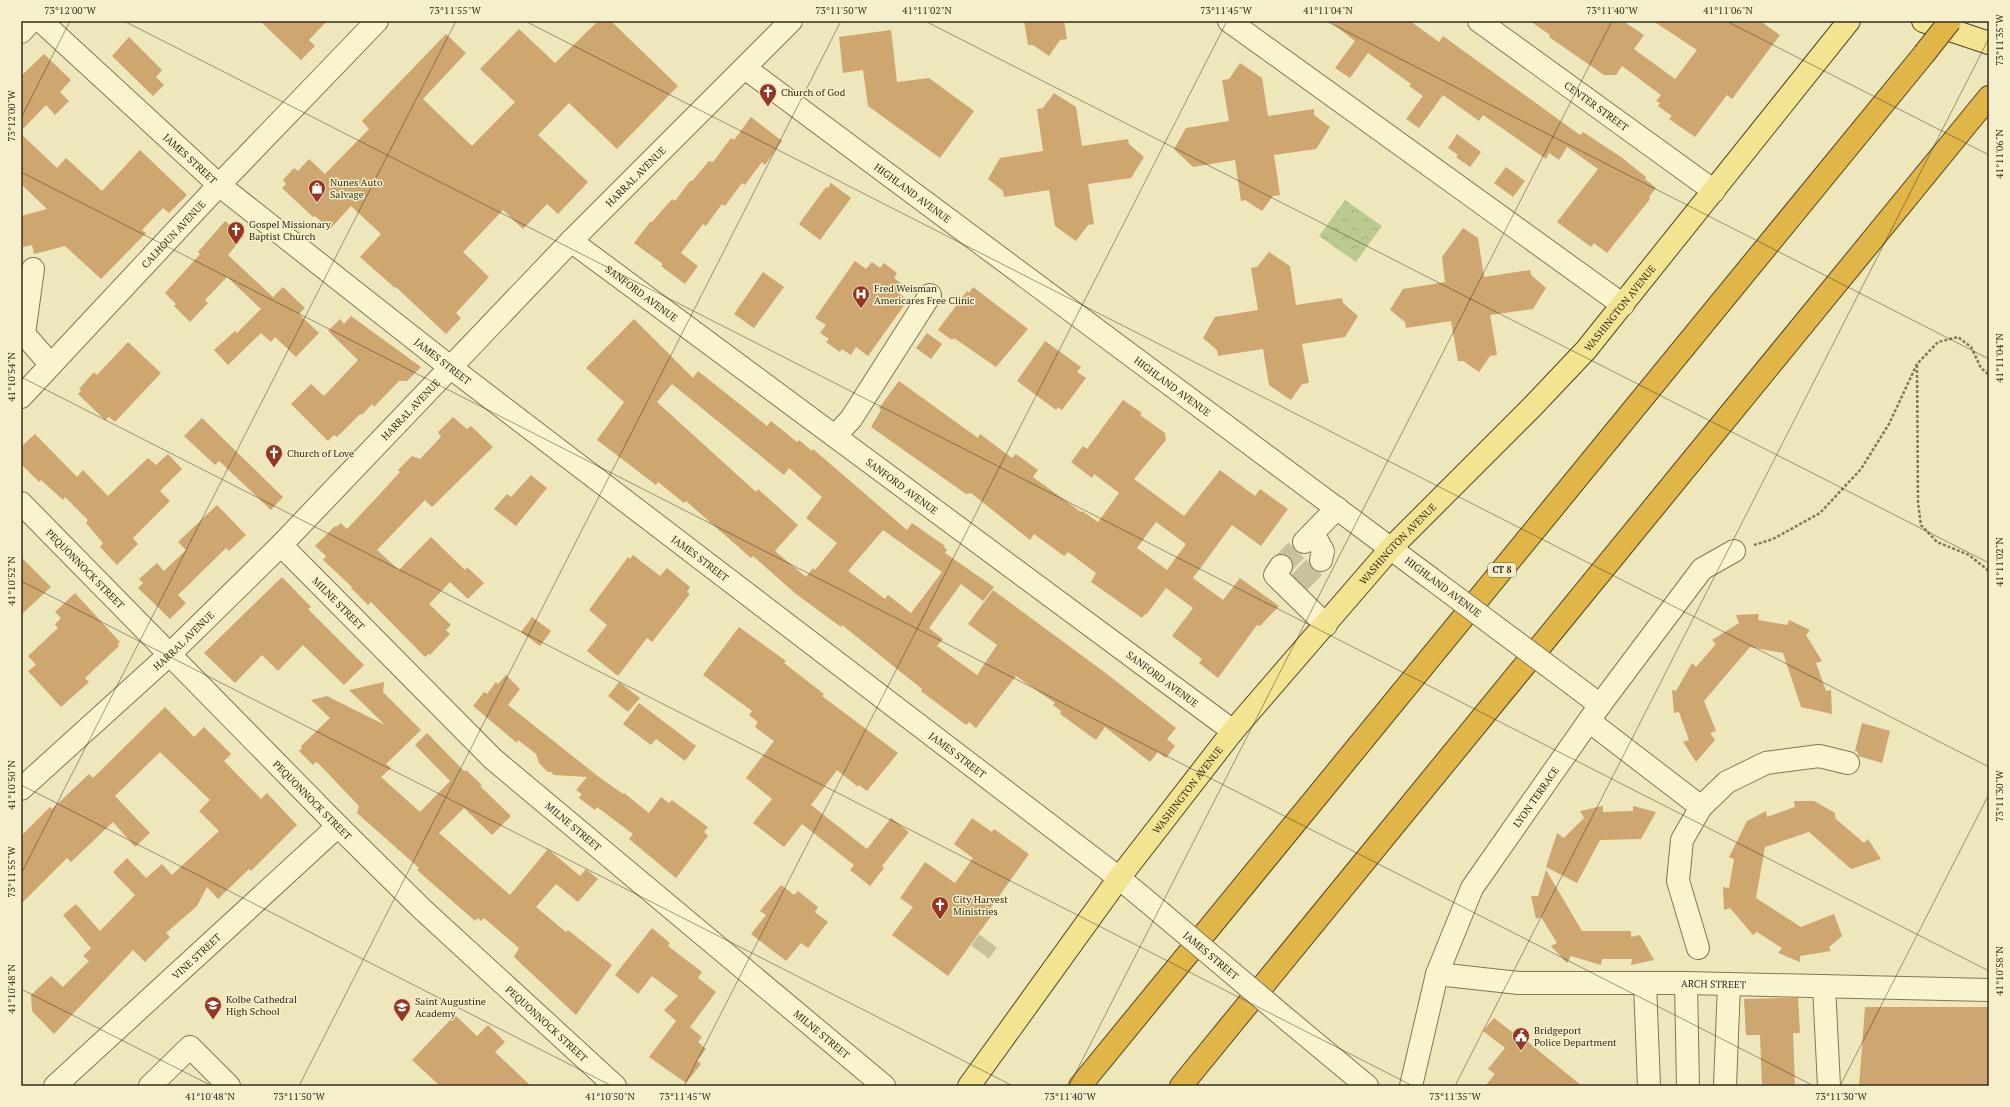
<svg xmlns="http://www.w3.org/2000/svg" width="2010" height="1107" font-family="'PT Serif',serif">
<style>
.park{fill:url(#park-crowns)}
.building{fill:#cda670;fill-rule:evenodd}
.lines{fill:none;stroke-linecap:round;stroke-linejoin:round}
.minor-tunnel{stroke:#c9c19b;stroke-width:22;stroke-dasharray:22 11;stroke-linecap:butt}
.minor-casing{stroke:#857655;stroke-width:24}
.major-casing{stroke:#52432a;stroke-width:24}
.highway-casing{stroke:#52432a;stroke-width:24}
.path{stroke:#857655;stroke-width:2.5;stroke-dasharray:3 2;stroke-linecap:butt}
.minor{stroke:#f9f3ce;stroke-width:22}
.major{stroke:#f3e491;stroke-width:22}
.highway{stroke:#e1b648;stroke-width:22}
.minor-bridge-casing{stroke:#857655;stroke-width:24;stroke-linecap:butt}
.highway-bridge-casing{stroke:#52432a;stroke-width:24;stroke-linecap:butt}
.minor-bridge{stroke:#f9f3ce;stroke-width:22}
.highway-bridge{stroke:#e1b648;stroke-width:22}
.ticks{fill:none;stroke:#342b1a;stroke-width:1;stroke-opacity:0.45}
.labels{text-anchor:middle;dominant-baseline:central;stroke-width:3;stroke-linejoin:round;paint-order:stroke}
.shield{fill:#f5f0cb;stroke:#6e664f;stroke-width:1}
.shield-label{font-size:9px;font-weight:bold;fill:#342b1a}
.poi-label{font-size:10px;fill:#342b1a;stroke:#f5f0cb;text-anchor:start}
.street-label{font-size:10px;fill:#342b1a;stroke:#f5f0cb}
.neatline{fill:none;stroke:#342b1a;stroke-width:1.5}
.ticks-label{font-size:10px;text-anchor:middle;fill:#342b1a}
</style>
<defs>
<pattern id="park-crowns" width="20" height="18" patternUnits="userSpaceOnUse"><rect width="20" height="18" fill="#bbcb90"/><path d="M2 6a3 3 0 1 1 6 0M12 15a3 3 0 1 1 6 0" fill="none" stroke="#a1ae7c"/></pattern>
</defs>
<rect width="100%" height="100%" fill="#eee7bb"/>
<!-- park -->
<path class="park" d="M1345 200 1382 226 1356 262 1319 236Z"/>
<!-- building -->
<path class="building" d="M260 21H327L309 40 315 46 301 60Z
M598 21H611L678 86 617 149 569 103 538 135 588 182 558 214 547 204 523 229 503 210 463 252 489 277 456 313 461 318 446 334 396 287 395 288 360 257 381 234 351 206 330 229 315 216 313 217 282 188 286 184 283 180 294 168 298 171 309 159 325 174 369 129 362 121 446 34 466 53 423 99 472 146 515 102 480 69 519 29 555 63Z
M1024 21H1064L1067 39 1060 40 1049 56 1033 45H1028Z
M1329 21H1410L1439 42 1443 36 1580 135 1583 132 1621 157 1646 177 1645 179 1656 188 1649 197 1650 199 1607 253 1594 243 1591 247 1557 222 1598 169 1567 147 1559 160 1549 153 1546 159 1483 115 1479 121 1443 95 1419 128 1406 119 1423 96 1409 86 1411 84 1368 53 1350 78 1335 68 1355 41Z
M1530 21H1623L1644 35 1634 49 1675 79 1697 50 1653 21H1760L1780 35 1732 99 1727 95 1695 137 1669 119 1672 116 1658 106 1660 103 1656 101 1661 95 1622 66 1616 75H1604L1549 37 1550 35Z
M891 30 897 82 929 78 974 111 940 158 868 106 863 70 843 73 839 37Z
M129 37 162 70 156 77 164 85 153 96 112 56Z
M44 54 71 80 60 92 69 101 55 115 46 105 21 131V76Z
M1240 63 1262 78 1268 116 1314 109V115L1330 127 1316 149 1274 155 1280 195 1273 196 1262 211 1245 200 1241 201 1235 160 1193 167 1174 149 1186 128 1229 121 1222 80 1229 79Z
M1054 93 1076 107 1082 146 1128 139 1129 144 1144 157 1131 178 1088 184 1094 224 1088 225 1076 241 1055 226 1049 190 1004 197 1003 191 988 179 1000 158 1043 151 1037 109 1043 108Z
M751 117 782 141 765 165 762 162 745 185 742 183 725 206 722 204 706 226 703 224 681 253 698 266 685 284 661 266 663 264 634 243 650 222H652L672 199 675 201 690 181H692L709 161 713 162 731 138 734 140Z
M21 134 57 168 66 158 102 191 140 150 187 195 169 213 163 208 142 230 146 233 101 279 65 246 34 254 32 245 23 247 21 237V216L47 209 21 184Z
M1457 134 1481 152 1470 167 1456 157 1458 155 1448 148Z
M1506 167 1525 181 1513 197 1494 183Z
M831 183 851 198 820 240 799 224 826 187 828 188Z
M225 221 244 236 228 255 273 297 283 287 305 308 299 314 319 333 296 357 275 337 271 342 261 333 228 365 214 350 235 331 237 333 261 309 227 277 205 300 208 303 190 322 174 306 176 304 165 293 200 254 198 252Z
M1463 228 1478 238 1484 277 1530 270 1531 275 1546 288 1533 309 1490 315 1497 355 1490 356 1479 372 1463 361H1458L1451 321 1406 328 1405 322 1390 310 1403 289 1445 282 1442 257Z
M1269 252 1290 266 1296 305 1342 298 1343 303 1358 316 1345 337 1302 344 1309 383 1302 384 1291 400 1269 385 1263 349 1218 356 1217 350 1203 338 1215 317 1258 310 1251 268 1257 267Z
M855 261 866 269 872 262 880 268 884 263 897 273 894 278 902 284 896 291 908 300 868 356 856 347 851 355 842 349 840 352 826 342 829 339 820 333 826 325 815 318Z
M763 272 784 287 754 328 734 314Z
M973 287 1028 329 996 367 954 338 952 340 938 330 967 291 969 293Z
M351 316 421 367 407 381H399L374 407 372 404 362 415 360 414 337 437 334 435 328 441 291 404 311 384 324 396 358 360 328 331 340 319 344 324Z
M634 319 693 378 698 371 767 426 771 421 797 442 799 440 812 451 813 449 907 530 912 523 945 546 944 547 947 550 945 553 994 587 983 601 961 584 929 628 943 639 937 646 977 675 997 645 968 624 993 590 1107 674 1176 728 1167 739 1175 746 1166 758 1158 752 1150 762 1105 727 1096 740 1060 714 1061 711 1053 705 1055 703 1016 676 976 728 969 722 966 725 921 691 922 689 842 625 841 627 796 594 753 556 751 558 719 530 686 501 684 503 658 482 656 485 597 440 624 402 586 368ZM672 384 784 475 789 468 822 497 806 518 837 543 815 570 813 568 806 577 775 551 798 525 758 489 756 492 657 402ZM883 530 942 572 911 613 888 595 885 599 848 571Z
M927 333 942 344 931 359 916 348Z
M1045 341 1081 367 1077 372 1086 378 1062 410 1058 407 1056 410 1017 381Z
M128 342 161 373 115 422 109 417 105 420 78 394 81 391 79 389 94 372 97 375Z
M899 381 978 438 980 434 1012 458 1016 454 1038 470 1033 477 1081 512 1082 511 1098 522 1119 493 1094 474 1092 478 1071 462 1083 446 1087 449 1123 400 1142 413 1140 415 1165 433 1166 440 1134 479 1184 516 1220 470 1255 496 1260 489 1288 509 1261 546 1232 525 1193 578 1223 600 1240 578 1279 606 1260 626 1257 625 1218 678 1199 663 1202 659 1172 636 1193 608 1166 588 1146 615 1145 614 1142 618 1091 582 1096 573 1068 552 1064 556 1034 534 1030 540 971 493 966 494 871 427 881 410 879 408ZM1156 522 1186 544 1167 570 1137 548Z
M453 417 467 429 471 426 493 447 432 507 425 500 377 550 399 570 431 537 465 570 467 567 484 583 468 599 450 582 429 604 451 625 446 630 450 634 430 655 428 654 425 657 371 602 368 605 351 588 352 587 323 560 326 556 315 546 335 526 336 527 341 523 347 529 379 495 400 472 398 470 412 456 420 459 441 437 438 432Z
M202 418 283 497 271 510 219 461 215 465 184 436Z
M35 434 77 477 83 470 108 496 148 458 156 465 168 454 182 469 160 491 170 501 133 538 138 544 117 565 100 547 103 543 86 523 88 520 65 497 63 500 41 480 39 482 21 464V447Z
M531 475 547 488 516 526 494 509 507 494 511 497Z
M217 505 246 535 229 551 226 548 178 595 186 603 170 619 138 588 143 583 139 579 157 563 164 571 186 550 178 542Z
M633 555 660 576 667 568 690 587 687 592 690 594 652 642 647 638 618 676 587 651 607 625 589 610 628 557 630 559Z
M21 557 51 587 21 615Z
M282 577 311 607 308 609 364 665 344 685 303 645 278 671 262 655 235 683 204 653Z
M75 593 120 642 117 644 119 646 85 678 89 682 61 707 28 671 36 665 28 656 58 628 55 624 61 618 55 612Z
M1759 614 1758 620 1787 625 1789 620 1810 630 1806 635 1822 661 1816 663 1826 691 1831 690 1832 714 1801 707 1783 653 1750 647 1704 701 1716 731 1710 733 1715 740 1696 762 1683 742 1689 740 1679 712 1674 713 1672 690 1676 691 1692 663 1696 667 1716 644 1712 640 1739 623 1736 615Z
M532 617 551 631 540 646 521 632Z
M739 627 786 661 784 663 824 694 822 696 898 753 867 791 859 785 858 787 837 770 811 805 867 849 891 818 909 832 882 866 884 868 870 886 850 870 854 865 802 824 784 847 753 823 772 799 746 778 774 741 755 727 758 722 749 715 752 711 703 675Z
M506 675 520 689 508 705 599 777 623 794 624 793 649 813 661 797 669 803 672 800 708 827 704 832 708 836 676 878 629 839 633 834 597 807 595 810 579 798 582 794 576 790 587 777 554 775 551 772H548L539 763 536 754 518 740 517 743 473 706 484 692 487 694 496 682 498 684Z
M384 682 383 692 421 730 386 764 391 768 381 777 420 812 450 781 415 745 427 733 465 772 466 770 482 785 480 786 511 816 492 835 464 808 439 833 510 895 548 849 580 876 586 869 598 879 578 902 556 884 536 907 566 932 568 930 612 965 576 1015 514 957 519 948 484 918 481 921 478 918 475 921 417 870 419 868 357 813 359 806 318 763 316 762 313 765 299 751 302 748 301 746 330 718 311 700 327 696 385 725 349 690Z
M619 682 640 698 628 712 608 696Z
M639 703 696 746 685 761 656 739 651 745 623 724Z
M165 707 194 737 204 727 231 754 224 761 261 799 267 793 297 825 251 871 249 869 218 899 207 887 197 906 166 933 170 937 145 962 133 950 54 1034 32 1011 31 995 51 976 63 987 89 961 83 956 91 948 63 915 76 904 100 931 135 895 113 872 127 858 146 878 162 864 172 875 219 831 199 811 210 800 160 752 115 796 150 833 135 847 113 822 71 862 67 858 21 904V836L50 807 52 809 89 774 93 778Z
M1862 723 1890 731 1882 763 1858 756V752L1855 751Z
M1794 801H1814L1835 813 1836 821V819L1864 843 1868 839 1881 859 1851 869 1809 832 1765 847 1756 898 1801 927 1834 914 1842 936 1829 947 1831 951 1800 956V962L1778 953 1782 948 1757 932 1753 935 1730 908 1724 910 1723 887 1729 888 1734 859 1729 857 1747 821 1766 811 1767 817 1795 807Z
M1603 806V812L1633 811V806L1656 812 1641 839 1600 840 1577 883 1546 867 1557 833 1564 838 1584 818 1580 811Z
M972 818 992 832 994 829 1029 854 990 909 994 912 948 976 892 935 913 907 900 898 925 862 955 883 973 858 954 844Z
M1546 870 1582 931H1631V937L1640 935 1654 960 1631 965 1632 959H1602L1601 965 1571 956 1567 963 1551 946 1557 943 1541 917 1536 919 1531 896H1538Z
M781 885 794 895 798 891 818 907 815 912 828 922 808 948 801 943 786 961 751 934 766 915 760 911Z
M652 928 670 943 668 946 702 972 698 978 716 992 690 1027 702 1037 698 1042 706 1049 697 1061 701 1064 686 1083 649 1057 676 1021 664 1010 678 996 652 976 638 994 615 975Z
M1779 998H1798L1800 1033H1793L1795 1086H1762L1760 1035H1746L1744 999Z
M1865 1007H1989V1086H1859Z
M455 1015 477 1036 488 1025 505 1042 495 1052 531 1086H440L412 1060Z
M1494 1018 1516 1035 1517 1033 1582 1086H1485L1495 1074 1488 1069 1505 1048 1483 1031Z"/>
<g class="lines">
<!-- minor-tunnel -->
<path class="minor-tunnel" d="M1281 566 1304 542
M1299 583 1321 560
M980 952 988 941"/>
<!-- minor casing -->
<g class="minor-casing">
<g id="minor">
<path id="s1" d="M41 21 219 185 450 367 1119 878 1160 912"/>
<path d="M1229 21 1623 305"/>
<path id="s2" d="M1479 21 1714 191"/>
<path d="M21 32 31 21"/>
<path id="s3" d="M745 68 1429 577"/>
<path id="s4" d="M571 241 1233 731"/>
<path d="M33 269 24 334 51 365"/>
<path id="s5" d="M21 397 219 185 377 21"/>
<path d="M835 436 851 419 930 295"/>
<path id="s6" d="M21 503 338 826 422 909 615 1086"/>
<path d="M1313 533 1323 551 1321 560"/>
<path d="M1304 542 1337 508"/>
<path id="s7" d="M281 545 493 759 884 1086"/>
<path d="M1281 566 1275 575 1326 625"/>
<path d="M1575 686 1600 705"/>
<path d="M1589 721 1701 807 1727 782 1766 763 1819 756 1848 763"/>
<path id="s8" d="M21 789 170 654 281 545 571 241 791 21"/>
<path d="M1698 948 1678 881 1682 840 1701 807"/>
<path id="s9" d="M1437 974 1519 983H1686L1989 990"/>
<path d="M1645 983 1649 1086"/>
<path d="M1686 983 1688 1086"/>
<path d="M1824 986 1829 1086"/>
<path d="M1290 1022 1367 1086"/>
<path id="s10" d="M55 1086 338 826"/>
<path d="M150 1086 190 1047 229 1086"/>
<path id="s11" d="M1411 1086 1437 974 1472 888 1600 705 1702 569 1734 551"/>
<path d="M1725 1086 1729 984"/>
</g>
</g>
<!-- major casing -->
<g class="major-casing">
<g id="major">
<path d="M1923 21 1989 43"/>
<path id="s12" d="M969 1086 1119 878 1233 731 1391 548 1533 406 1586 350 1849 21"/>
</g>
</g>
<!-- highway casing -->
<g class="highway-casing">
<path id="highway" d="M1080 1086 1924 54
M1181 1086 1989 97"/>
</g>
<!-- path -->
<path class="path" d="M1917 365 1918 503 1921 525 1937 542 1969 555 1989 571
M1754 545 1773 539 1820 513 1861 469 1889 424 1917 364 1938 342 1958 337 1971 347 1981 368 1989 375"/>
<!-- minor -->
<use href="#minor" class="minor"/>
<!-- major -->
<use href="#major" class="major"/>
<!-- highway -->
<use href="#highway" class="highway"/>
<!-- minor-bridge casing -->
<g class="minor-bridge-casing">
<g id="minor-bridge">
<path d="M1429 577 1575 686"/>
<path id="s13" d="M1160 912 1290 1022"/>
</g>
</g>
<!-- highway-bridge casing -->
<g class="highway-bridge-casing">
<path id="highway-bridge" d="M1924 54 1950 21"/>
</g>
<!-- minor-bridge -->
<use href="#minor-bridge" class="minor-bridge"/>
<!-- highway-bridge -->
<use href="#highway-bridge" class="highway-bridge"/>
</g>
<!-- ticks -->
<path class="ticks" d="M124 21 1989 971M525 21 1989 767M925 21 1989 563M1326 21 1989 359M1726 21 1989 155M21 118 70 21M21 172 1814 1086M21 377 1413 1086M21 581 1013 1086M21 785 612 1086M21 874 456 21M21 989 212 1086M299 1086 841 21M684 1086 1227 21M1069 1086 1612 21M1455 1086 1989 38M1840 1086 1989 794"/>
<!-- icons -->
<defs>
<g id="church-pin" transform="scale(0.9)"><path d="M0 17L-7.5 6A9.5 9.5 0 1 1 7.5 6Z" fill="#953625" stroke="#f5f0cb"/><path d="M-1.2-6h2.4v3.5h3.3v2.4h-3.3V6h-2.4V-.1h-3.3v-2.4h3.3Z" fill="#fff"/></g>
<g id="shop-pin" transform="scale(0.9)"><path d="M0 17L-7.5 6A9.5 9.5 0 1 1 7.5 6Z" fill="#953625" stroke="#f5f0cb"/><path d="M-5-2.5h2.3a2.7 3.5 0 0 1 5.4 0H5L5.5 6h-11ZM-1.5-2.5h3a1.5 2.3 0 0 0-3 0Z" fill="#fff"/></g>
<g id="hospital-pin" transform="scale(0.9)"><path d="M0 17L-7.5 6A9.5 9.5 0 1 1 7.5 6Z" fill="#953625" stroke="#f5f0cb"/><path d="M-5-5h3v3.5h4V-5h3V5h-3V1.5h-4V5h-3Z" fill="#fff"/></g>
<g id="school-pin" transform="scale(0.9)"><path d="M0 17L-7.5 6A9.5 9.5 0 1 1 7.5 6Z" fill="#953625" stroke="#f5f0cb"/><path d="M0-5L7-2L0 1L-7-2ZM-4 1L0 2.5L4 1V4Q0 6-4 4Z" fill="#fff"/></g>
<g id="civic-pin" transform="scale(0.9)"><path d="M0 17L-7.5 6A9.5 9.5 0 1 1 7.5 6Z" fill="#953625" stroke="#f5f0cb"/><path d="M-.6-6.5H3V-4.5H.6V-3L4-1V1h2V6H-6V1h2V-1L-.6-3ZM-1.2 2.5V6h2.4V2.5Z" fill="#fff"/></g>
</defs>
<g fill-rule="evenodd">
<use href="#church-pin" x="768" y="92"/>
<use href="#shop-pin" x="317" y="188"/>
<use href="#church-pin" x="236" y="230"/>
<use href="#hospital-pin" x="861" y="294"/>
<use href="#church-pin" x="274" y="453"/>
<use href="#church-pin" x="940" y="905"/>
<use href="#school-pin" x="213" y="1005"/>
<use href="#school-pin" x="402" y="1007"/>
<use href="#civic-pin" x="1521" y="1036"/>
</g>
<g class="labels">
<!-- shield labels -->
<rect class="shield" x="1488" y="563" width="28" height="14" rx="3"/>
<g class="shield-label">
<text x="1502" y="570">CT 8</text>
</g>
<!-- poi labels -->
<g class="poi-label">
<text x="781" y="92">Church of God</text>
<text x="330" y="182">Nunes Auto<tspan x="330" dy="12">Salvage</tspan></text>
<text x="249" y="224">Gospel Missionary<tspan x="249" dy="12">Baptist Church</tspan></text>
<text x="874" y="288">Fred Weisman<tspan x="874" dy="12">Americares Free Clinic</tspan></text>
<text x="287" y="453">Church of Love</text>
<text x="953" y="899">City Harvest<tspan x="953" dy="12">Ministries</tspan></text>
<text x="226" y="999">Kolbe Cathedral<tspan x="226" dy="12">High School</tspan></text>
<text x="415" y="1001">Saint Augustine<tspan x="415" dy="12">Academy</tspan></text>
<text x="1534" y="1030">Bridgeport<tspan x="1534" dy="12">Police Department</tspan></text>
</g>
<!-- street labels -->
<g class="street-label">
<text stroke="none"><textPath href="#s2" startOffset="145">CENTER STREET</textPath></text>
<text stroke="none"><textPath href="#s1" startOffset="203">JAMES STREET</textPath></text>
<text stroke="none"><textPath href="#s8" startOffset="868">HARRAL AVENUE</textPath></text>
<text stroke="none"><textPath href="#s3" startOffset="209">HIGHLAND AVENUE</textPath></text>
<text stroke="none"><textPath href="#s5" startOffset="223">CALHOUN AVENUE</textPath></text>
<text stroke="none"><textPath href="#s4" startOffset="88">SANFORD AVENUE</textPath></text>
<text stroke="none"><textPath href="#s12" startOffset="1016">WASHINGTON AVENUE</textPath></text>
<text stroke="none"><textPath href="#s1" startOffset="527">JAMES STREET</textPath></text>
<text stroke="none"><textPath href="#s3" startOffset="533">HIGHLAND AVENUE</textPath></text>
<text stroke="none"><textPath href="#s8" startOffset="544">HARRAL AVENUE</textPath></text>
<text stroke="none"><textPath href="#s4" startOffset="412">SANFORD AVENUE</textPath></text>
<text stroke="none"><textPath href="#s12" startOffset="692">WASHINGTON AVENUE</textPath></text>
<text stroke="none"><textPath href="#s1" startOffset="851">JAMES STREET</textPath></text>
<text stroke="none"><textPath href="#s6" startOffset="92">PEQUONNOCK STREET</textPath></text>
<text transform="translate(1443 587) rotate(37)">HIGHLAND AVENUE</text>
<text stroke="none"><textPath href="#s7" startOffset="82">MILNE STREET</textPath></text>
<text stroke="none"><textPath href="#s8" startOffset="220">HARRAL AVENUE</textPath></text>
<text stroke="none"><textPath href="#s4" startOffset="736">SANFORD AVENUE</textPath></text>
<text stroke="none"><textPath href="#s1" startOffset="1175">JAMES STREET</textPath></text>
<text stroke="none"><textPath href="#s12" startOffset="368">WASHINGTON AVENUE</textPath></text>
<text stroke="none"><textPath href="#s11" startOffset="319">LYON TERRACE</textPath></text>
<text stroke="none"><textPath href="#s6" startOffset="416">PEQUONNOCK STREET</textPath></text>
<text stroke="none"><textPath href="#s7" startOffset="406">MILNE STREET</textPath></text>
<text stroke="none"><textPath href="#s10" startOffset="192">VINE STREET</textPath></text>
<text stroke="none"><textPath href="#s13" startOffset="67">JAMES STREET</textPath></text>
<text stroke="none"><textPath href="#s9" startOffset="277">ARCH STREET</textPath></text>
<text stroke="none"><textPath href="#s6" startOffset="740">PEQUONNOCK STREET</textPath></text>
<text stroke="none"><textPath href="#s7" startOffset="730">MILNE STREET</textPath></text>
</g>
</g>
<!-- border -->
<rect width="2010" height="1107" fill="none" stroke="#f5f0cb" stroke-width="44"/>
<rect x="22" y="22" width="1966" height="1063" class="neatline"/>
<g class="ticks-label">
<text x="70" y="14">73°12'00"W</text>
<text x="455" y="14">73°11'55"W</text>
<text x="841" y="14">73°11'50"W</text>
<text x="927" y="14">41°11'02"N</text>
<text x="1226" y="14">73°11'45"W</text>
<text x="1328" y="14">41°11'04"N</text>
<text x="1612" y="14">73°11'40"W</text>
<text x="1728" y="14">41°11'06"N</text>
<text transform="translate(1999 40) rotate(-90)" y="4">73°11'35"W</text>
<text transform="translate(11 116) rotate(-90)" y="4">73°12'00"W</text>
<text transform="translate(1999 154) rotate(-90)" y="4">41°11'06"N</text>
<text transform="translate(1999 358) rotate(-90)" y="4">41°11'04"N</text>
<text transform="translate(11 377) rotate(-90)" y="4">41°10'54"N</text>
<text transform="translate(1999 562) rotate(-90)" y="4">41°11'02"N</text>
<text transform="translate(11 581) rotate(-90)" y="4">41°10'52"N</text>
<text transform="translate(11 785) rotate(-90)" y="4">41°10'50"N</text>
<text transform="translate(1999 796) rotate(-90)" y="4">73°11'30"W</text>
<text transform="translate(11 872) rotate(-90)" y="4">73°11'55"W</text>
<text transform="translate(1999 971) rotate(-90)" y="4">41°10'58"N</text>
<text transform="translate(11 989) rotate(-90)" y="4">41°10'48"N</text>
<text x="210" y="1100">41°10'48"N</text>
<text x="299" y="1100">73°11'50"W</text>
<text x="610" y="1100">41°10'50"N</text>
<text x="685" y="1100">73°11'45"W</text>
<text x="1070" y="1100">73°11'40"W</text>
<text x="1455" y="1100">73°11'35"W</text>
<text x="1841" y="1100">73°11'30"W</text>
</g>
</svg>
